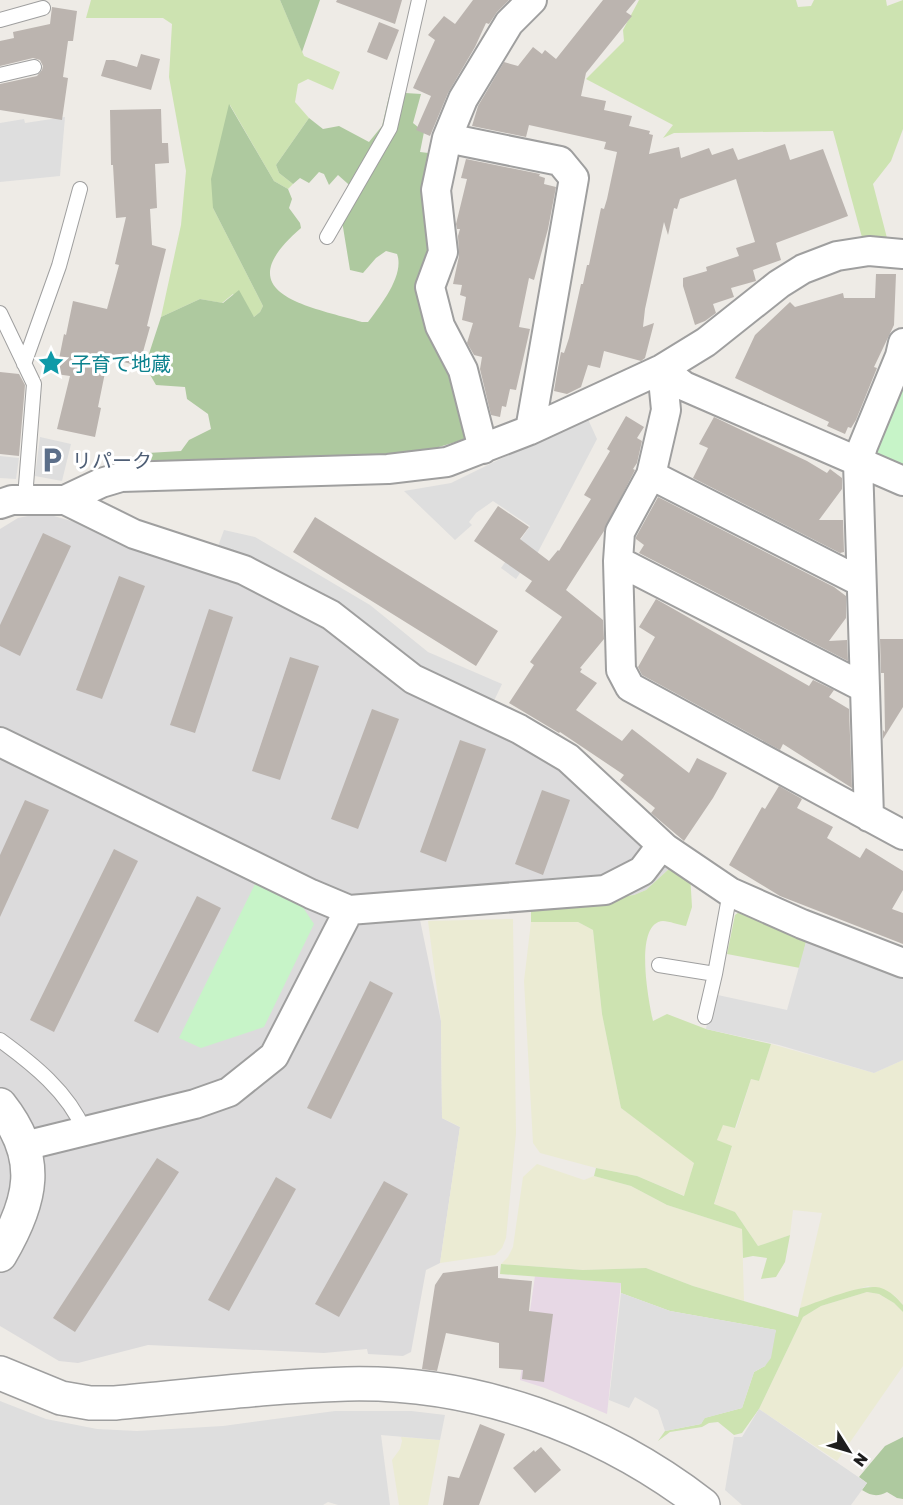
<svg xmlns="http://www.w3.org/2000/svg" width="903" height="1505" font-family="'Golos Text','Noto Sans JP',sans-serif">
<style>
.residential{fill:#dcdbdc}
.industrial{fill:#e7d8e5}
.farmland{fill:#ebebd3}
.grass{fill:#cde3b1}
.forest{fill:#aec99f}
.park{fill:#c7f4c8}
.parking{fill:#dedede}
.building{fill:#bbb4af}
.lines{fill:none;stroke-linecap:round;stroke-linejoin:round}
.service-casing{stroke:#9f9f9f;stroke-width:16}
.minor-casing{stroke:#9f9f9f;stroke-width:32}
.tertiary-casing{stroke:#9f9f9f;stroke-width:36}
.service{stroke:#fff;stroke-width:14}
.minor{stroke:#fff;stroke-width:28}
.tertiary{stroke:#fff;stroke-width:33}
.labels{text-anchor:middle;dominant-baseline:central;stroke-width:6;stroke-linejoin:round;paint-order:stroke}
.culture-label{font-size:20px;fill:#0d838f;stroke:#fff;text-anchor:start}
.service-label{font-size:20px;fill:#4e5e75;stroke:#fff;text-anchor:start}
</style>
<rect width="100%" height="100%" fill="#eeebe6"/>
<!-- residential -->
<path class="residential" d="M43 513 75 522 123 543 237 575 566 763 670 868 646 890 634 895 513 909 419 915 441 1021 442 1118 460 1127 440 1263 426 1270 411 1352 403 1356 368 1354 367 1349 324 1353 148 1345 78 1363 59 1361 0 1326V529L18 518Z"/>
<!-- industrial -->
<path class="industrial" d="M535 1276 621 1283 607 1414 545 1388 520 1380Z"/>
<!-- farmland -->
<path class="farmland" d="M513 919 516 1133 506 1238 502 1248 495 1255 440 1263 460 1127 442 1118 441 1021 428 921Z
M531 922H578L593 930 602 1014 621 1108 694 1162 685 1196 637 1176 596 1168 540 1153 533 1143 524 981Z
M771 1044 874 1073 903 1060V1305L895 1296 868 1286 800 1308 822 1213 793 1210 790 1235 758 1246 735 1212 714 1205 732 1147 717 1140 723 1124 736 1128 751 1079 759 1081Z
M537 1164 584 1180 594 1176 631 1186 667 1205 742 1229 744 1301 693 1286 646 1268 583 1270 501 1264 508 1257 513 1247 523 1177Z
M867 1292 879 1294 894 1303 903 1312V1366L837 1461 759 1409 803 1317 821 1306Z
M401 1437 440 1440 428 1505H399L392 1460 400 1449 402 1441Z"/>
<!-- grass -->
<path class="grass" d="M91 0H280L304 56 340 72 333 90 308 79 298 84 295 102 309 118 276 165 279 173 293 184 288 189 274 181 230 105 213 208 263 306 260 312 254 317 233 294 222 303 200 299 161 317 181 225 186 171 169 77 172 24 163 18H86Z
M639 0H796L798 7 811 6 814 0H886L887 6 903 0V129L891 161 873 184 887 238 863 241 833 131 674 133 663 138 673 125 586 79 624 41 623 30Z
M670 868 690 873 692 907 686 926C679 925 669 921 663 921 633 923 649 1003 653 1021L667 1014 706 1029 771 1044 759 1081 751 1079 735 1128 723 1125 717 1140 732 1146 714 1204 735 1212 758 1246 790 1235 785 1262 776 1277 761 1279 767 1258 753 1256 743 1258 742 1229 667 1205 631 1186 594 1176 596 1168 637 1176 684 1196 694 1163 621 1108 602 1014 593 930 578 922H531V907L634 895 646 890Z
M743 909 807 938 800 968 727 954 735 915Z
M501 1264 583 1270 646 1268 693 1286 798 1317 800 1308C818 1302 865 1282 881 1288 890 1291 897 1298 903 1305V1312L894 1303 879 1294 867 1292 821 1306 803 1317 759 1409 742 1433 734 1435 718 1422 709 1423 702 1427 670 1432 658 1441 665 1431 701 1424 704 1418 742 1408 754 1372 765 1366 776 1330 670 1311 621 1293V1283L500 1274Z"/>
<!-- forest -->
<path class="forest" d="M280 0H320L302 52Z
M390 92 421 94 413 123 424 132 420 152 437 154V250L461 372 467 438C370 474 251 463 149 460L148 453 181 451 189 440 211 429 208 414 187 399 185 387 156 385 145 366 161 317 200 299 223 303 239 290 254 317 260 312 263 306 213 208 211 179 229 104 274 181 288 189 292 199 289 208 300 223 301 228C224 294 308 306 362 322H368C380 306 405 275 397 254L386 251 376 258 363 273 350 270 342 221 356 191 338 175 329 185 324 174 319 172 309 183 300 178 293 184 279 173 276 165 309 118 323 129 339 126 369 142 382 126Z
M903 1437V1499L897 1498 887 1492C877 1497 872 1496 862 1490L867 1483 859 1477 885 1446Z"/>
<!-- park -->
<path class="park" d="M903 382V470L874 457 896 403Z
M256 882 302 906 314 924 264 1027 201 1048 179 1038Z"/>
<!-- parking -->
<path class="parking" d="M65 117 60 176 0 182V123L24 119 25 123Z
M587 417 597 439 527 573 522 570 516 579 501 568 530 526 493 501 476 513 469 522 472 525 455 540 404 491 451 483Z
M40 437 71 444 62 481 35 476Z
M0 456 19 458 16 479 0 478Z
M224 530 255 537 370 605 428 652 502 684 492 705 420 671 217 549Z
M807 938 903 976V1060L874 1073 779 1045 706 1029 713 994 787 1010Z
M621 1293 670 1311 776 1330 771 1358 765 1366 754 1372 742 1408 705 1418 701 1424 665 1431 658 1410 635 1397 629 1408 609 1400Z
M0 1401 46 1419 97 1429 137 1431 223 1426 335 1411H411L445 1415 440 1440 381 1435 390 1505H338L328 1502 323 1505H0Z
M759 1409 867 1483 851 1505H742L725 1490 734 1437H742Z"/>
<!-- building -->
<path class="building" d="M337 0H402L395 24 336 2Z
M473 0H509L497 12 489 24 486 23 475 47 448 93 430 136 416 130 431 96 413 88 435 40 428 35 444 16 455 24Z
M603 0H636L626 12 632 16 586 73 581 96 606 101 604 110 632 116 629 126 650 131 649 134 653 135 649 154 679 147 681 158 709 148 712 155 733 148 738 160 785 144 790 160 823 149 848 216 776 243 781 260 753 270 756 281 731 288 734 297 713 304 716 313 705 321 695 325 683 286V278L707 271 706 267 739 256 736 248 755 242 736 179 680 199 677 209 674 208 668 235 664 222 645 309 643 327 654 323 645 358 641 361 604 351 600 368 588 365 581 387 567 394 554 391 557 373 561 352 564 353 569 338 581 284H583L587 265H589L601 208 604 209 607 199 617 152 604 149 606 142 529 125 526 137 472 126 478 106 504 62 518 66 533 47 542 54 545 50 556 59Z
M52 7 77 11 73 41H68L63 77 68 78 62 120 0 110V84L37 76 42 70 43 66 40 60 33 58 0 66V41L14 38 13 32 50 24Z
M379 22 399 30 387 60 367 52Z
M141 54 160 59 151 90 101 76 106 60H114L137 67Z
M161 109 162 143H168L169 163 155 164 157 208 150 209 152 245 166 249 147 326 150 327 139 366 108 358 98 407 101 408 95 437 57 429 70 376 56 374 64 334 66 335 73 301 107 309 119 265 115 264 126 217 116 218 113 165H111L110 110Z
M466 159 540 174 539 176 545 178 544 184 556 187 548 229 534 280 529 278 519 327 530 329 516 390 510 389 506 407 502 406 500 417 491 415 480 369 482 357 474 355 467 343 473 323 462 320 466 297 460 295 462 285 453 284 459 256 458 236 460 229H457L456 224 467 179 461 178Z
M876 274H896L894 325 874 367 877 368 856 420 851 428 848 427 845 434 827 426 829 422 735 378 755 335 790 302 795 307 843 293 844 298H875Z
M0 372 19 374 25 385 19 456 0 454Z
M626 416 644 427 637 438 642 441 637 463 633 469 635 470 604 531 566 590 603 620 604 639 580 668 582 669 580 672 597 683 576 710 622 741 632 729 689 773 697 758 727 773 713 798 684 841 651 813 655 808 620 780 624 775 560 732 559 733 509 703 534 665 530 662 562 617 525 591 532 581 474 541 498 506 529 527 520 539 549 561 558 550 559 551 591 499 584 495 610 451 607 449Z
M714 417 807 461 827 473 830 469 842 478V489L819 520H843L844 552 840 553 693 478 708 448 699 444Z
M658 497 834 587 846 596V618L829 641 847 640 848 661 639 553 644 545 636 539V537Z
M315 517 498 631 476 666 293 552Z
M43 533 71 546 20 656 0 646V625Z
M119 576 145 586 102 699 76 690Z
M656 599 809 686 813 680 834 690 829 697 849 709 852 788 783 744 780 750 642 675 638 667 655 637 639 627Z
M209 609 233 617 195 733 170 725Z
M880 639H903V707L883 739V730L885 732 884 673H881Z
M290 657 319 666 280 780 252 771Z
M372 709 399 719 358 829 331 819Z
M460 740 486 749 446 862 420 852Z
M779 786 802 799 797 808 833 827 827 838 860 858 866 848 903 871V890L892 909 903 913V944L780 896 729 865 762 807 765 809Z
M542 790 570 800 543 875 515 864Z
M25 800 49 810 0 917V855Z
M114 849 138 861 54 1032 30 1020Z
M197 896 221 908 158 1033 134 1021Z
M370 981 393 993 331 1119 307 1108Z
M157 1158 179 1172 75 1332 53 1318Z
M276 1177 296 1189 229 1311 208 1300Z
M384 1181 408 1194 339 1317 315 1304Z
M498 1266V1278L532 1281 529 1311 553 1314 544 1382 522 1379 523 1370 499 1368V1343L446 1333 437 1371 422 1369 435 1285 443 1273Z
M480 1424 505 1434 479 1505H443L448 1476 459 1478Z
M541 1447 561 1470 535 1493 513 1468 534 1450 535 1452Z"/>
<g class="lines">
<!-- service casing -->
<g class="service-casing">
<path id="service" d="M0 20 43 8
M0 75 34 67
M327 237 390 128 419 0
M0 313 34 384 26 485 28 500
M24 364 59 266 80 189
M659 965 715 974
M705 1017 715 974 730 892
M0 1040C33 1064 68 1092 84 1130"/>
</g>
<!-- minor casing -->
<g class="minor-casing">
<path id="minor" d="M447 138 560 161 574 178 530 430
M662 369 666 410 651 475 620 532 618 561 621 670 630 687 903 835
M662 369 684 386 903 481
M483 449 463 370 440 326 430 287 443 252 436 190 447 138 463 99 509 23 532 0
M651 475 861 582
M65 500 134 534 244 570 331 615 413 679 519 729 568 758 665 848 730 892 802 924 903 963
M0 504 12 500H65L101 483 121 477 388 469 447 462 530 430 662 369 706 342 779 284 803 269 837 256 869 251 903 254
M618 561 865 688
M0 742 311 894 349 910 605 890 642 871 658 850 665 848
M869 817 858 462 863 446 900 356 903 343
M24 1146 195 1104 229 1092 274 1056 349 910"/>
</g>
<!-- tertiary casing -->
<g class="tertiary-casing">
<path id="tertiary" d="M0 1105C42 1158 32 1201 0 1255
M0 1373 61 1398 90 1403H115C192 1396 270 1386 347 1384 475 1381 602 1427 703 1505"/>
</g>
<!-- service -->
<use href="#service" class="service"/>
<!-- minor -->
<use href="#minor" class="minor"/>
<!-- tertiary -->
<use href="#tertiary" class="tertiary"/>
</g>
<!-- icons -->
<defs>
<g id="sight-bare" transform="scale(2.07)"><path d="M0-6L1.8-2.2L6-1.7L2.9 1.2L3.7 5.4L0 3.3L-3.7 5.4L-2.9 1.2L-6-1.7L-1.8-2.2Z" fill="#0f9aa8" stroke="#fff" stroke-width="2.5" paint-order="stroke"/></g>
<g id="parking-bare" transform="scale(2.07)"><path d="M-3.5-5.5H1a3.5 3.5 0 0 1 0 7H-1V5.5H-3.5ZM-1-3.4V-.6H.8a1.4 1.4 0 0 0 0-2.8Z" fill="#5c6f8a" stroke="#fff" stroke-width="2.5" paint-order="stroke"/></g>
</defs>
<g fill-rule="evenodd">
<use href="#sight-bare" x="51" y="363"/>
<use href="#parking-bare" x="52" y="460"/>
</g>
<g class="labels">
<!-- culture labels -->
<g class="culture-label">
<text x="71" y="363">子育て地蔵</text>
</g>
<!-- service labels -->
<g class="service-label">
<text x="72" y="460">リパーク</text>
</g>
</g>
<!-- north arrow -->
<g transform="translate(849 1451) rotate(127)" stroke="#ffffff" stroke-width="4.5" paint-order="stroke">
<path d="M0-4.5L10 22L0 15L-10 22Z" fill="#1e1e1e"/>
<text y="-9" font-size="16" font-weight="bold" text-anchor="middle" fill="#1e1e1e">N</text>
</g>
</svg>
